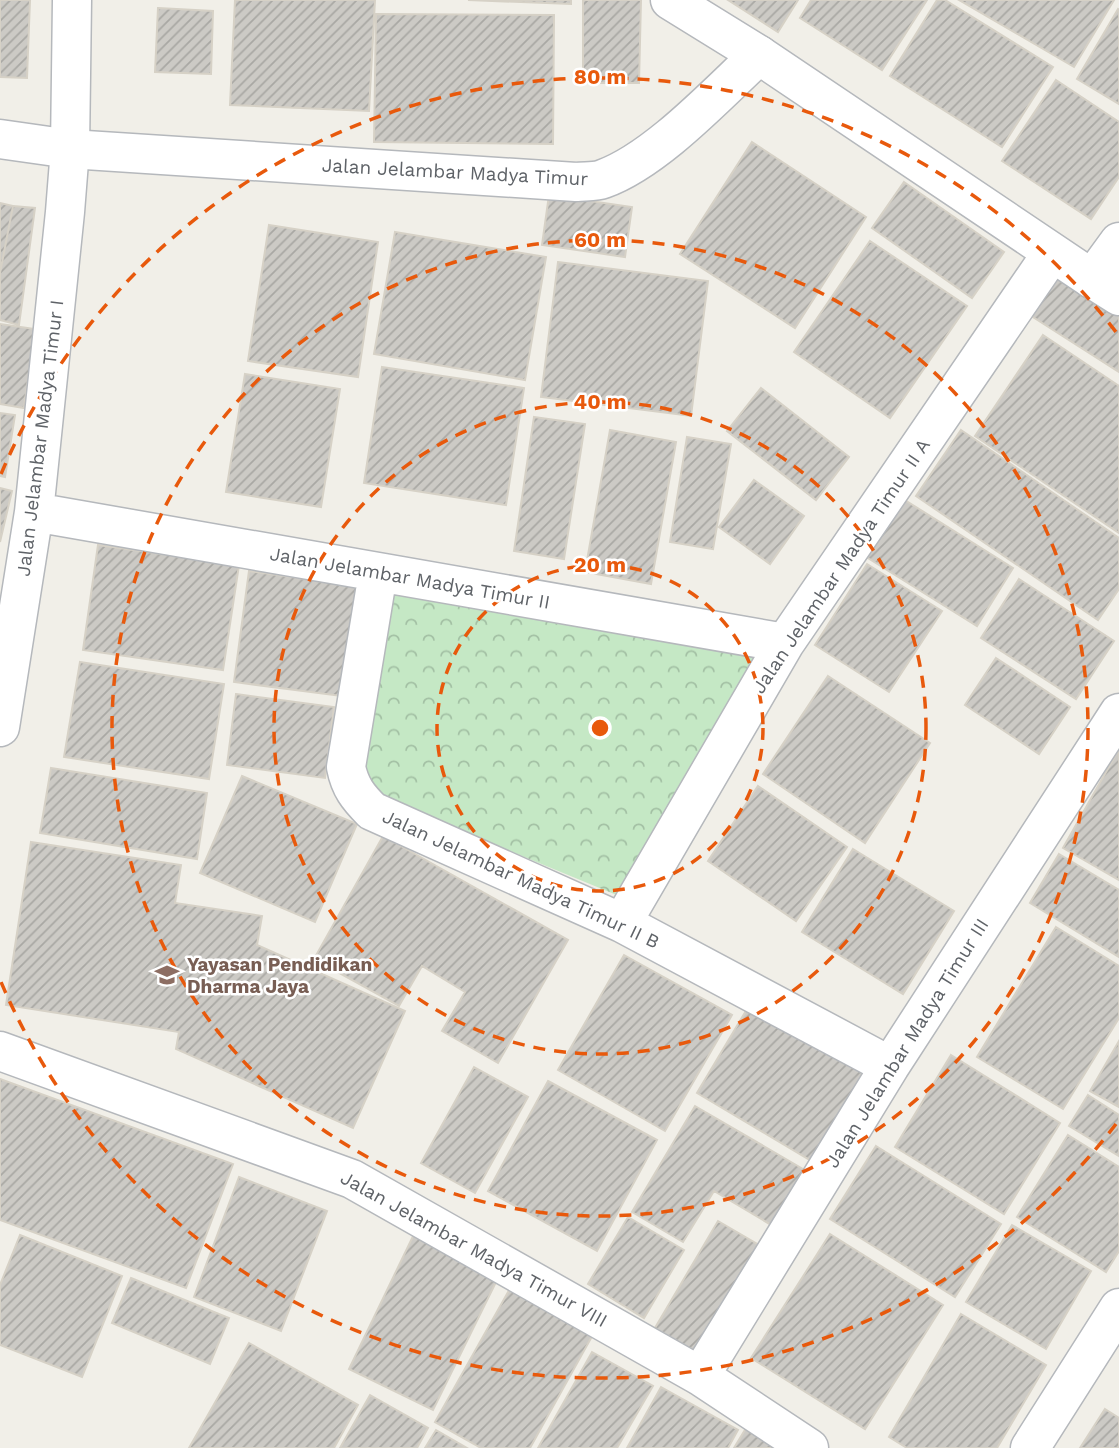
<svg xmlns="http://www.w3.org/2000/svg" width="1119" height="1448" font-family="'Work Sans',sans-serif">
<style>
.forest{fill:url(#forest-crowns)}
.building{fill:url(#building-hatch);stroke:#d6d1c6;stroke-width:2}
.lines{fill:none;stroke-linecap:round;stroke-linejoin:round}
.minor-casing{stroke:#b5b8bc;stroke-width:41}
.tertiary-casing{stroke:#b5b8bc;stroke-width:41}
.minor{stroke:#fff;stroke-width:38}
.tertiary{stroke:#fff;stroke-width:38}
.ring{fill:none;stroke:#e8590c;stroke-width:3.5;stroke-dasharray:12 9}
.labels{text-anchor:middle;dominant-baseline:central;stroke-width:5;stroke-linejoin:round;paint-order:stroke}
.street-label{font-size:19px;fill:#5f6368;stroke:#fff}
.education-label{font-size:19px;font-weight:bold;fill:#785e54;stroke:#fff;text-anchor:start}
.centre{fill:#e8590c;stroke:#fff;stroke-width:3.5}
.ring-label{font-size:21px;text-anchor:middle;font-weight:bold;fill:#e8590c;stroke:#fff;stroke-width:5;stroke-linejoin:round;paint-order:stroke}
</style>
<defs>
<pattern id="forest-crowns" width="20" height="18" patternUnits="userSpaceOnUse" patternTransform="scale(1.75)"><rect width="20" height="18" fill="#c5e8c5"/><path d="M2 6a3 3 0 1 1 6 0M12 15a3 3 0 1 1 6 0" fill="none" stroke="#a3c0a4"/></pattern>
<pattern id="building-hatch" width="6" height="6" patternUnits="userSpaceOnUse" patternTransform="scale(1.75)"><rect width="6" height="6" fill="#cccac5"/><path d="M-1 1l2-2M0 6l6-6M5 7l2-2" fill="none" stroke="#a9a8a4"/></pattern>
</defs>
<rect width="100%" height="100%" fill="#f1efe8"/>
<!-- forest -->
<path class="forest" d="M394 578 758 653 619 896 350 785Z"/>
<!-- building -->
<path class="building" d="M0 0H30L27 78 0 77Z
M235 0H375L369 111 230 105Z
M468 0H571V4Z
M583 0H641L639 83H583Z
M728 0H798L778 32Z
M811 0H927L882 70 800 18Z
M937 0H945L1053 67 1002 147 890 76Z
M959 0H1114L1074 67Z
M158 8 213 11 211 74 155 72Z
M1118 9 1119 10V104L1077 79Z
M376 14 554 15 553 144 374 142Z
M1056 80 1119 122V177L1091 219 1002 161Z
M752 142 866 217 795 328 680 254Z
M904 182 1004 252 972 298 872 228Z
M549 195 632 207 625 257 542 245Z
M0 203 13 206 0 273Z
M13 206 35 208 19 325 0 320V273Z
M269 225 378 242 358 377 248 361Z
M395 232 546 257 525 380 374 354Z
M870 241 967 306 890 418 794 352Z
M558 262 708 281 691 416 541 397Z
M1055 266 1119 307V372L1025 312Z
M0 324 35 329 24 408 0 404Z
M1043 335 1119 386V533L975 436Z
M382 367 524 388 506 505 364 483Z
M245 374 340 389 321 507 226 492Z
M761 388 849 457 816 500 727 431Z
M0 413 15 415 5 477 0 476Z
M534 417 585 424 564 559 514 551Z
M610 430 676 442 651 584 585 572Z
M961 430 1119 538V589L1098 620 916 496Z
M687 437 731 444 713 549 670 542Z
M754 480 804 516 770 564 719 527Z
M0 488 12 491 0 542Z
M900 497 1013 568 977 626 863 555Z
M98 545 239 565 223 670 83 650Z
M867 564 942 611 889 692 815 645Z
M249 571 357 586 341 696 234 682Z
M1019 579 1114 641 1076 699 981 638Z
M996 658 1070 707 1039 754 965 705Z
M80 662 224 684 209 779 64 757Z
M828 676 930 743 865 843 763 774Z
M236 694 334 707 325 778 227 765Z
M1119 749V880L1063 848Z
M51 768 207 793 197 859 40 833Z
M242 776 357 824 315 922 200 873Z
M758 786 847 847 796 921 708 861Z
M383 836 568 940 498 1063 442 1031 465 992 422 966 399 1006 314 959Z
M31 842 181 865 175 903 262 916 257 945 405 1011 353 1128 176 1049 179 1032 6 1005Z
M853 849 954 911 903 994 802 932Z
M1059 854 1119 890V957L1030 903Z
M1056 927 1119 966V1018L1063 1109 977 1057Z
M624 955 732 1015 665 1131 558 1070Z
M753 999 875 1070 820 1166 697 1093Z
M1119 1041V1107L1090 1091Z
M951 1055 1060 1123 1004 1214 895 1147Z
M474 1067 528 1097 475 1193 421 1163Z
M0 1079 233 1164 186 1288 0 1220Z
M548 1081 657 1140 597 1251 488 1191Z
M1088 1095 1119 1115V1156L1069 1126Z
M695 1106 815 1176 783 1232 714 1191 683 1242 632 1212Z
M1068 1135 1119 1167V1251L1106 1272 1017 1217Z
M876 1146 1001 1224 955 1297 830 1219Z
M239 1177 327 1211 281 1331 194 1297Z
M628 1217 684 1250 644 1318 588 1284Z
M718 1221 766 1249 703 1356 655 1328Z
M1012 1225 1091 1271 1046 1349 966 1302Z
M415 1232 500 1274 433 1410 349 1369Z
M830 1234 943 1305 865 1429 751 1358Z
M20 1235 122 1276 82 1377 0 1345V1285Z
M131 1278 229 1318 210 1364 112 1323Z
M512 1285 595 1331 530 1448H481L435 1422Z
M961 1314 1046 1365 997 1448H907L889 1437Z
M249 1343 358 1405 334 1448H189Z
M592 1352 653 1386 617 1448H538Z
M661 1387 738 1430 728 1448H627Z
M370 1395 428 1428 417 1448H340Z
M1105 1409 1119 1418V1448H1080Z
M746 1428 780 1448H734Z
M436 1430 467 1448H425Z"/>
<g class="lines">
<!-- minor casing -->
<g class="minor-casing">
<path id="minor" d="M670 0 759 55
M1092 279 1119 296
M34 512 785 643
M378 573 346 767C350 787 358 797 372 811L622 923 890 1066
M0 727 34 512 65 212 70 149 72 0
M622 923 785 643 1052 253
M0 1051 352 1179 700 1376 809 1448
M700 1376 890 1066 1119 713
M1030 1448 1119 1308"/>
</g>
<!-- tertiary casing -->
<g class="tertiary-casing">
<path id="tertiary" d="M0 139 70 149 576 182C585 181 595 182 603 179 656 160 717 94 759 55L1092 279 1119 242"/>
</g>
<!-- minor -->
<use href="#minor" class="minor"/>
<!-- tertiary -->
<use href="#tertiary" class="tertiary"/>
</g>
<!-- distance rings -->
<g class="ring">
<circle cx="600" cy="728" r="163"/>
<circle cx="600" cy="728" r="326"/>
<circle cx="600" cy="728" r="488"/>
<path d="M1116 1124A651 651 0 0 1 1 982M1 474A651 651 0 0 1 1116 332"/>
</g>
<!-- icons -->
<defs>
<g id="school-bare" transform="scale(1.89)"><path d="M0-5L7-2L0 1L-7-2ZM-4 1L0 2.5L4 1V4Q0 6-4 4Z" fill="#8d6e63" stroke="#fff" stroke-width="2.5" paint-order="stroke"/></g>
</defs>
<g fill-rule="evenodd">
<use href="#school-bare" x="167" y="975"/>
</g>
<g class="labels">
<!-- street labels -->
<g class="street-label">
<text transform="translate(455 172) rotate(3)">Jalan Jelambar Madya Timur</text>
<text transform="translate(40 438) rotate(-83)">Jalan Jelambar Madya Timur I</text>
<text transform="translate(841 566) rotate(-56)">Jalan Jelambar Madya Timur II A</text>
<text transform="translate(410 578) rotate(10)">Jalan Jelambar Madya Timur II</text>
<text transform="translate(521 879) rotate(25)">Jalan Jelambar Madya Timur II B</text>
<text transform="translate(907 1043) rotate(-58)">Jalan Jelambar Madya Timur III</text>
<text transform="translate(474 1249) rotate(29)">Jalan Jelambar Madya Timur VIII</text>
</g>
<!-- education labels -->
<g class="education-label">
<text x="187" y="964">Yayasan Pendidikan<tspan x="187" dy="22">Dharma Jaya</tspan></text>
</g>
</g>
<circle cx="600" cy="728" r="10" class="centre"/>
<g class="ring-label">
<text x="600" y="84">80 m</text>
<text x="600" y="247">60 m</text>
<text x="600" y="409">40 m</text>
<text x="600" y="572">20 m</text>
</g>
</svg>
